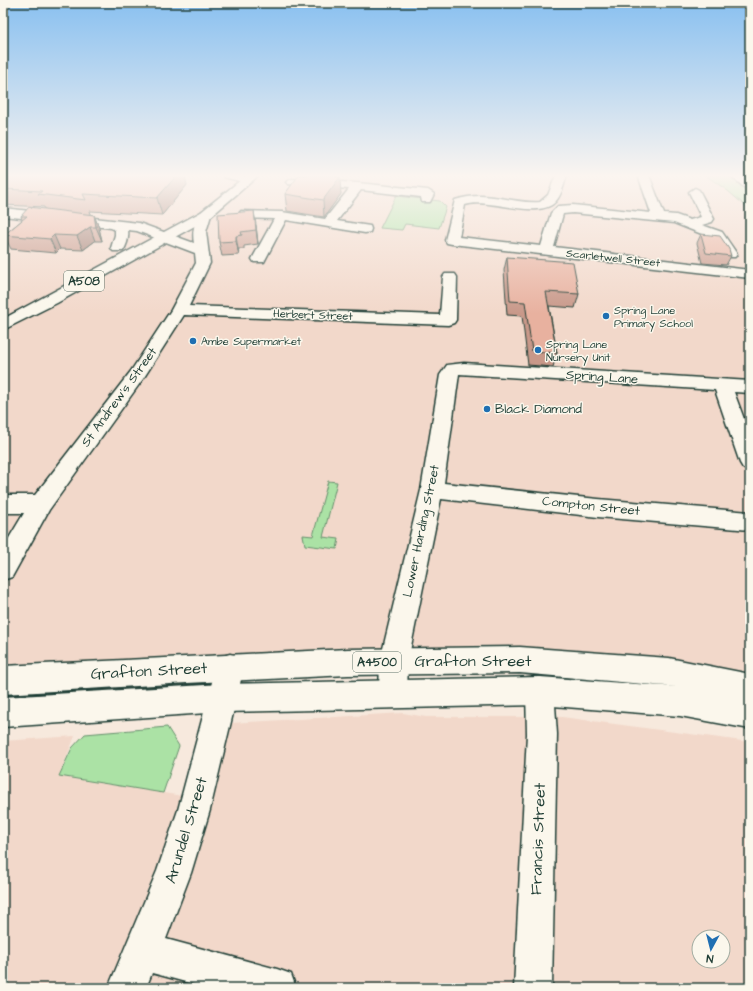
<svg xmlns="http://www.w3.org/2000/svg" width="753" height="991" font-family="'Architects Daughter',sans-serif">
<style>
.built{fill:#f2d8ca;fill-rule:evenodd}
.green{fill:#abe2a5;stroke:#65906c}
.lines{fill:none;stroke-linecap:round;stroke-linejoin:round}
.street-casing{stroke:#1f3d34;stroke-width:3}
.primary-casing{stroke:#1f3d34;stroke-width:3}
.highway-casing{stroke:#1f3d34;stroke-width:3}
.street{fill:#fbf7ec;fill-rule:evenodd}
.primary{fill:#fbf7ec;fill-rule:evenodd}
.highway{fill:#fbf7ec;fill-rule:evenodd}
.wall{fill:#c89889;stroke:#1f3d34}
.shaded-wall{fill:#a27c6f;stroke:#1f3d34}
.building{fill:#e8b19f;stroke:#1f3d34}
.poi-dot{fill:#1f6fb2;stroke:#fbf7ec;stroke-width:1.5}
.labels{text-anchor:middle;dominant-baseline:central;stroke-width:3;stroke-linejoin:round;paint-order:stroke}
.far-street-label{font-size:11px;fill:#1f3d34;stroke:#fbf7ec}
.far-poi-label{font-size:11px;fill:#1f3d34;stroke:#fbf7ec;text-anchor:start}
.shield{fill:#fbf7ec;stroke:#61756b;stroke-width:1}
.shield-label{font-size:12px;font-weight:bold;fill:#1f3d34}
.street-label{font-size:13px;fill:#1f3d34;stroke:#fbf7ec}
.poi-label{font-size:13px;fill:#1f3d34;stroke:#fbf7ec;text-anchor:start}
.near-street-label{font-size:16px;fill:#1f3d34;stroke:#fbf7ec}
</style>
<rect width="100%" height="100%" fill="#f7e9dd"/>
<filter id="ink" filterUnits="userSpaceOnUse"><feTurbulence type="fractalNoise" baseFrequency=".025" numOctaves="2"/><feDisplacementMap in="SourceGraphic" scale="8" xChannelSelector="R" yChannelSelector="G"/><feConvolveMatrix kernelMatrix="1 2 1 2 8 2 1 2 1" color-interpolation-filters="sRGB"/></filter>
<g filter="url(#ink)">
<!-- built -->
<path class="built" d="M3 175H734L750 187V689L520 660 3 684Z
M403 713 426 717H562L750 742V988H3V741L75 736 59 776 207 800 230 723ZM699 937H723V961H699Z"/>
<!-- green -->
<path class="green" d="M705 175H735L750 186V210L728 191Z
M396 196 440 201 446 207 439 228 405 224 402 230 380 228Z
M328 481 337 482 323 537 339 539 337 549 305 545 303 535 313 536Z
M167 727 179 746 163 793 59 776 72 748 85 734Z"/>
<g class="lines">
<!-- street casing -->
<g class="street-casing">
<path id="street" d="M223 175H243L251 178 253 180 247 183 224 177Z
M556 175H567C564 184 562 194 556 201 540 221 489 197 465 205L459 237 541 246 551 213 558 206 573 205 651 213 638 175H649L664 214 676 215 690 220 701 217 689 192 695 188 699 190 714 219 712 222 702 225 722 232 737 254 735 257H725L712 238 674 223 573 213 563 214 554 247 750 270V278L452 244 447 243 445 240 455 200C488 189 509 204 540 202L548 195Z
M292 179 358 183 428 190 434 194 430 202H422L421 197 361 190 337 221 370 226 371 229 370 232 365 233 286 220 264 262H254L252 259 274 219 245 218 241 217 239 214 241 211 282 212 325 219 349 189 288 184 286 182Z
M3 208 139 223 194 243C192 232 194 222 201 212H209L211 215 206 232 210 263 189 306 440 315 443 277 445 274H455L457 277 456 320 454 323 448 325 184 315 143 379 49 510 12 577 3 580V548L24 513H3V495H35L131 371 171 310 196 263 195 253 137 231 128 230C129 237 127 245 123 251H113L111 248 115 235V230L111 228 3 216Z
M464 363 750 381V393L734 392 750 435V471L743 468 740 463 715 390 459 374 444 483 598 499 750 512V530L598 517 441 499 408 661 407 693 403 703 393 707 383 703 379 693 380 661 421 490 440 375 447 365Z
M230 654 240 657 244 667 210 810 191 873 166 939 277 969 291 974 296 988H208L152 973 146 988H108L157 871 178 810 216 667 220 657Z
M540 677 550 681 554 691 557 734 552 988H514L527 734 526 691 530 681Z"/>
</g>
<!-- primary casing -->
<g class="primary-casing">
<path id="primary" d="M730 175H742L750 181V190L746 189Z
M520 647 669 658 750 674V729L680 716 540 705 222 712 3 727V697L222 684 540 677 677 687 520 673 348 675 187 683 3 694V666L348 649Z"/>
</g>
<!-- highway casing -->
<g class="highway-casing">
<path id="highway" d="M247 175H259L209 218 57 303 3 330V319L201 212Z"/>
</g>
<!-- street -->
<use href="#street" class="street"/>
<!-- primary -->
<use href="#primary" class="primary"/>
<!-- highway -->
<use href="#highway" class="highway"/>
</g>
<!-- wall -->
<path class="wall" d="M3 175 187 185 162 215 90 211 91 214 94 215 99 228 102 241H95L83 250 60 249 56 253 11 249 4 235 22 220 21 216 45 209 44 207 3 205Z
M299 175H337L341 194 324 217 287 211 285 194Z
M256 225 258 244 244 246V249H238L239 255 222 256 219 242Z
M701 234 731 256 726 265 702 263 697 243Z
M507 257 579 294 575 308 549 306 557 353 553 367 528 365 522 316 507 315 504 270Z"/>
<!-- shaded-wall -->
<path class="shaded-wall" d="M177 175H185L187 185 162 215 157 198Z
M337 175V181L340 177 341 194 324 217 323 200Z
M254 211 256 225 258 244 256 230Z
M94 215 99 228 102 241 96 227Z
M90 227 95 241 83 250 77 236Z
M54 235 60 249 56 253 50 239Z
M236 236 238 249 239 255 236 241Z"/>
<!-- building -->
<path class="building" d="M3 175H177L157 198 83 194 86 200 38 194 42 191 3 189Z
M299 175H337L336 177H340L323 200 285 194Z
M29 207 94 215 96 227H90L77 236 54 235 50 239 4 235 27 216H21Z
M254 211 256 230 241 232 242 235 236 236V241L219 242 218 214Z
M701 234 720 236 729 249 731 256 706 253Z
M507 257 573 262 579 294 546 292 557 353 532 351 525 302 510 301Z"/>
</g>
<!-- sky -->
<linearGradient id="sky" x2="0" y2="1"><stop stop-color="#89c0f0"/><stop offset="0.56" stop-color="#fbf5f0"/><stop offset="1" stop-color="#fbf5f0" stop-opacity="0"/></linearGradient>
<rect width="753" height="314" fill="url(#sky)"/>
<!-- markers -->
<g class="poi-dot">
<circle cx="606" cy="316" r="4"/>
<circle cx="193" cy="341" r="4"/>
<circle cx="538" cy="350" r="4"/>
<circle cx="487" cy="409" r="4"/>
</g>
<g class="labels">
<!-- far-street labels -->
<g class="far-street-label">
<text transform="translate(613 258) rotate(6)">Scarletwell Street</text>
<text transform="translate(313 315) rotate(2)">Herbert Street</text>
</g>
<!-- far-poi labels -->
<g class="far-poi-label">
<text x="614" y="310">Spring Lane<tspan x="614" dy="13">Primary School</tspan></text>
<text x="201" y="341">Ambe Supermarket</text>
<text x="546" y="344">Spring Lane<tspan x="546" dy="13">Nursery Unit</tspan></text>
</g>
<!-- shield labels -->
<g class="shield">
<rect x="64" y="271" width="40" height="20" rx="3"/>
<rect x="353" y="652" width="48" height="20" rx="3"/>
</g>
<g class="shield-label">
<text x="84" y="281">A508</text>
<text x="377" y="662">A4500</text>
</g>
<!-- street labels -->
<g class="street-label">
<text transform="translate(602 377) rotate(4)">Spring Lane</text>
<text transform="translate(119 397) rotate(-54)">St Andrew's Street</text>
<text transform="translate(591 506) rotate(6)">Compton Street</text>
<text transform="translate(421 531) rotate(-78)">Lower Harding Street</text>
</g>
<!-- poi labels -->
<g class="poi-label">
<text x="495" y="409">Black Diamond</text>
</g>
<!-- near-street labels -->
<g class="near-street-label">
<text x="473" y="661">Grafton Street</text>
<text transform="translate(149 671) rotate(-3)">Grafton Street</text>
<text transform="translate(186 830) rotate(-73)">Arundel Street</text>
<text transform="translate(538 839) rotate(-88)">Francis Street</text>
</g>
</g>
<!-- margin -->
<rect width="753" height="991" fill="none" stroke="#fbf7ec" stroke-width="16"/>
<rect x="8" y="8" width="737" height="975" fill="none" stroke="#1f3d34" stroke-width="1.5" filter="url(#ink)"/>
<!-- north arrow -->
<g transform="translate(711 949) rotate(187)"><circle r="19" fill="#fbf7ec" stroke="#a3ada2"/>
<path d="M0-3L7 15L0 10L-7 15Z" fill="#1f6fb2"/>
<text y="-6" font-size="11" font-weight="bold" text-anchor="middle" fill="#1f3d34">N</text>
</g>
</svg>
